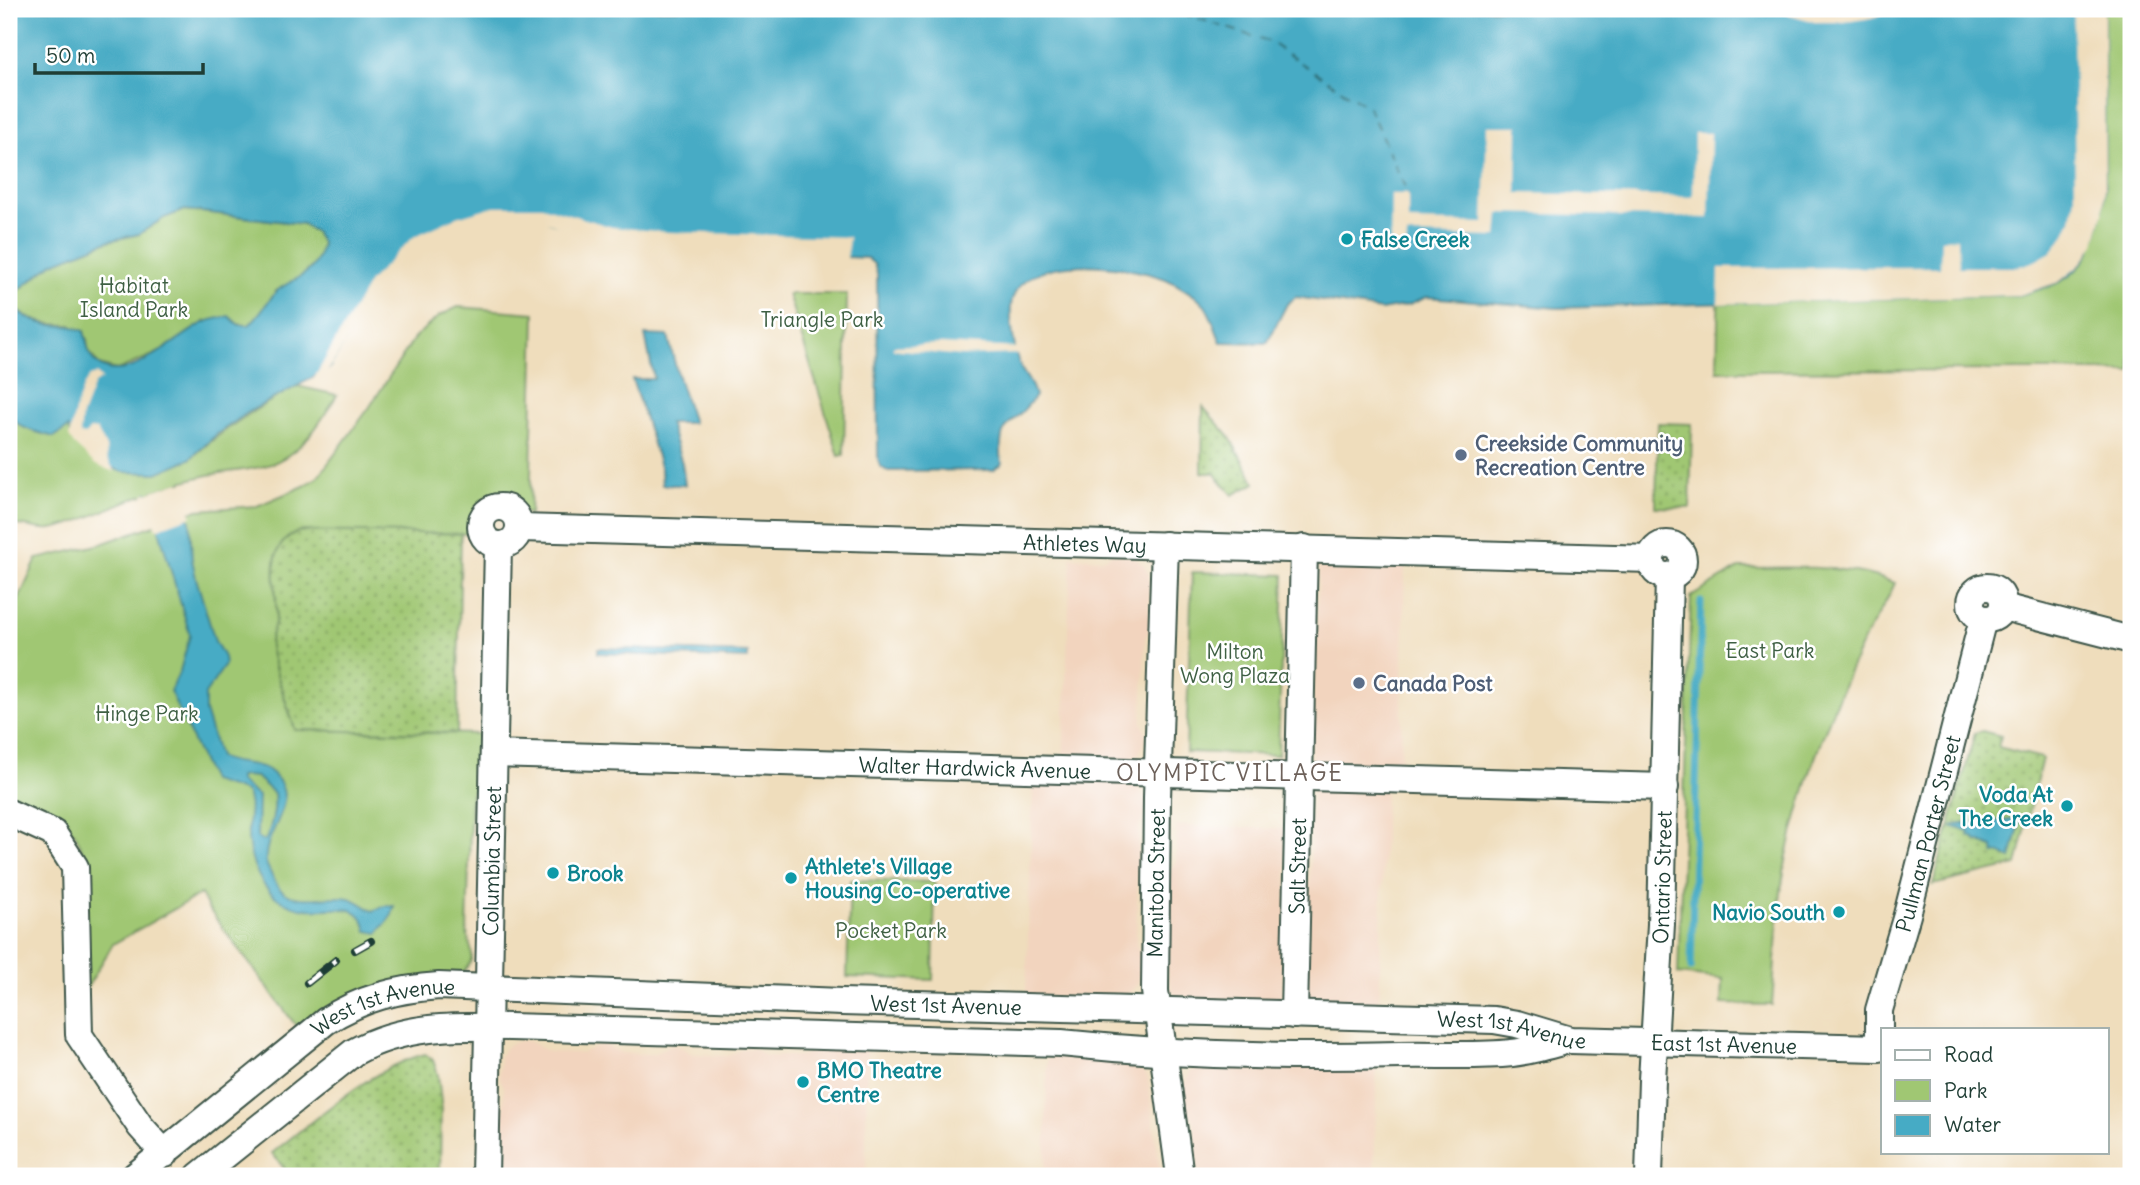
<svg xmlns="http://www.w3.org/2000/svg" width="2140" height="1185" font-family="Delius,sans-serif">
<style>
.built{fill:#f2d4be}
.grass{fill:url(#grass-dots);stroke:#608254;stroke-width:2}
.park{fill:#a0c773;stroke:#608254;stroke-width:2}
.water{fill:#46abc5;stroke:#32747c;stroke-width:2;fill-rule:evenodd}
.pier{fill:#efddbc}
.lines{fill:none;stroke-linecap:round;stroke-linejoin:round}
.stream{stroke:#46abc5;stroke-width:7}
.ferry{stroke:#2d6467;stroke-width:2;stroke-dasharray:9 7;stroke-linecap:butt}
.street-casing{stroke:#3e5548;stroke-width:30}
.street{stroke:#fff;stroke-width:26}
.rail-casing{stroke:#1f3d34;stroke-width:8}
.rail{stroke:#fff;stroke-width:5;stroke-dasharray:16;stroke-linecap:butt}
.culture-dot{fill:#0f9aa8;stroke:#fff;stroke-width:2.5}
.service-dot{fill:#5c6f8a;stroke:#fff;stroke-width:2.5}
.labels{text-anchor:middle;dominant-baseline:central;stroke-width:5;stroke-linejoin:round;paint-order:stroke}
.culture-label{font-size:21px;font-weight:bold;fill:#0d838f;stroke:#fff;text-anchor:start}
.park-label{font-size:21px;fill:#3f6044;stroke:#fff}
.service-label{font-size:21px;font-weight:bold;fill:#4e5e75;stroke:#fff;text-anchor:start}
.street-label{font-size:21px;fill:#1f3d34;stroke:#fff}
.neighbourhood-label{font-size:23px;letter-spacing:2px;fill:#6d615a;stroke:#fff}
</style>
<defs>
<pattern id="grass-dots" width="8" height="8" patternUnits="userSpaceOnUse" patternTransform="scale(1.75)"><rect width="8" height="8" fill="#a0c773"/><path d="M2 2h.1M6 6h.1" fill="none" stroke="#82a35f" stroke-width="1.8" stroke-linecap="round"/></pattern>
</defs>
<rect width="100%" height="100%" fill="#fff"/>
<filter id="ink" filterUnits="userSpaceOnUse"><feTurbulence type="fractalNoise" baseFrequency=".0143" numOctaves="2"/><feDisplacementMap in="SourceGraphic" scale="14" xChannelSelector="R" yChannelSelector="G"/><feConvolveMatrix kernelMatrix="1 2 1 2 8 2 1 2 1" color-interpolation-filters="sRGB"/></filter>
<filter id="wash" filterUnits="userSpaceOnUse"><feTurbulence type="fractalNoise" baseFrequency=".00686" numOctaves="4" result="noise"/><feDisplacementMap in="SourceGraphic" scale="28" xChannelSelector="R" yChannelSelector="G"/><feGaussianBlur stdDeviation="1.57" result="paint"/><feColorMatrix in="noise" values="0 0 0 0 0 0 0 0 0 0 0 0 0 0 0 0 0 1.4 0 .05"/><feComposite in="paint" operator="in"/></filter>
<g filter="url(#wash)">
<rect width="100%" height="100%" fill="#efddbc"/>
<!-- built -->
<path class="built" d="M1112 554 1133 557 1144 565 1149 575V631L1145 638 1142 722 1146 732V741L1138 755 1129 760 1063 759 1071 557 1103 559Z
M1323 562 1405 563 1401 770 1313 764 1311 758 1319 568Z
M1033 779 1128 782 1138 788 1143 795 1146 804 1144 817 1139 826 1136 944 1142 959V966L1138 983 1129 995 1114 1000 1026 996Z
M1314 790H1385L1379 1008 1313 1002 1307 997 1312 793Z
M1177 826 1289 829 1282 996 1280 1000 1276 1002 1178 998 1173 993 1167 971 1168 873 1176 862Z
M519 1041H528L549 1052 582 1053 599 1045H605L622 1053 653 1054 670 1045 681 1047 693 1054 727 1056 744 1048 754 1049 767 1056H800L818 1048H867L866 1176H508L503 1169 504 1087 499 1076 500 1056 507 1046Z
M1054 1054 1124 1061 1132 1063 1144 1072 1148 1079 1161 1176H1045L1047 1059Z
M1206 1065H1377L1374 1176H1199L1194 1121 1184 1105V1085L1191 1071Z"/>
<!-- grass -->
<path class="grass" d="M1203 407 1229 436 1255 483 1233 495 1214 473H1202Z
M1658 423 1692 424 1690 508 1656 507Z
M300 531 461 533 457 733 295 730C287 703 276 675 270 647 268 637 276 626 276 616 278 584 262 545 300 531Z
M1982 731 2001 736 1998 747 2042 758 2017 865 1933 885 1975 733Z
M425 1054 433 1060 438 1075 441 1101 440 1176H290L272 1153C318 1118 369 1069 425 1054Z"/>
<!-- park -->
<path class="park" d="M2073 9H2131V372L2048 370 1717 371 1719 268Z
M185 210 303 224 315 232 322 244 319 260 298 280 276 291 261 313 249 325 206 321 158 353 117 370 99 365 88 350 87 339 71 325C44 325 32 322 11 306L10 297 53 263 108 241 139 234 164 218Z
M788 294H847L844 455 839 456Z
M458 307 535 313 530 515C523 512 518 505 510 502 488 493 471 512 474 534L300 531C262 545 278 584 276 616 276 626 268 637 270 647 275 675 287 703 295 730L480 734 478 785 471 794 467 933C472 953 478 959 459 976L300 1031 208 908 201 894 113 944 82 996 83 852 75 833 59 819 9 792V621L37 559 98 545 197 510 257 506 304 486 318 477 369 408 415 337 439 316Z
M297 386 337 395C324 416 312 438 291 453 269 470 245 469 220 473 187 478 153 491 122 503 100 512 75 525 51 529 38 531 23 523 9 525V409L11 418 68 428 76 442 190 459C223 429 257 407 297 386Z
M1739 568C1794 568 1843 563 1895 583 1884 608 1868 629 1857 654 1829 716 1803 784 1788 851 1777 901 1776 954 1772 1005L1722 1004 1723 979 1678 974 1691 597Z
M1192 572 1284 575 1278 755 1186 752Z
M850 880 935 882 933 980 847 977Z"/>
<!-- water -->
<path class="water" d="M9 9H2104L2105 189C2102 225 2094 266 2057 283 2045 288 2032 291 2020 295L1557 308 1427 297 1409 305 1381 310 1296 297 1287 304 1267 343 1221 342C1215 330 1210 308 1199 299 1189 292 1174 282 1163 278 1126 265 1028 250 1012 300 1008 314 1015 355 1021 368 1026 378 1033 384 1035 396 1014 428 996 417 1002 464L993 470 887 471 880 466 878 459 877 274 874 264 867 258 630 247 534 217 472 225 438 237 407 257 368 301 329 369 250 411 217 434 190 459 157 473 123 472 98 463 76 442 68 428 54 437C35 431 14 430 9 409ZM185 210 303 224 315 232 322 244C315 276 300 274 278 290 271 296 258 317 249 325H239L229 316C222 318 214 319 208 321 182 331 129 387 99 365 87 357 88 344 84 331 72 325 65 326 52 325 35 323 24 316 11 306L10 297 53 263 108 241 139 234 164 218Z
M645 335 668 336 679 380 693 423H669L682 463 685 485H662L661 469 632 379H654Z
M148 493 180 501 190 520 192 559 196 578 215 641 224 657 225 665 205 694V711L219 757C236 767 258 759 274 775 302 803 263 831 266 861 266 865 270 871 272 876 274 881 279 889 285 893 304 904 329 894 349 898 357 900 365 906 372 911L385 906H394L392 915 378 933 367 931C360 898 332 912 308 909 297 908 286 904 277 898 257 884 247 852 248 829 248 814 253 806 246 792L211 781 170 691 180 671 190 635ZM245 776 256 777 274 793C276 809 272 825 266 839L263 841 257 837 258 796 239 781V777Z
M598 648 748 653V659L598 653Z
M2014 818H2021L2011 859 1999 853 1994 854 1993 847 1975 840V838L1969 836 1970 832 1951 826 1985 820 2002 821Z"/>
<!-- pier -->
<path class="pier" d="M1769 9H1897L1872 18 1844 22H1816Z
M2073 9H2104L2105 189 2103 214 2095 244 2079 266 2059 282 2020 295 1718 304 1719 268 1940 267 1941 239 1958 238 1959 267H2017L2035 261 2051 252 2064 236 2071 220 2075 197Z
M1487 126H1518L1517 193 1693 197 1694 133H1711L1709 218 1499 213 1497 237 1407 235 1406 255 1390 254 1391 194H1408V221L1484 223Z
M494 206H542L612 227 668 232 849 237 847 260 630 250 606 246 551 223 534 221 473 229 439 240 409 260 370 303 326 374 312 382 369 282 403 247 415 236 457 217Z
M940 344 1020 348 1021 354 962 356 893 349V346Z
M97 374 102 379 94 384 82 415 80 434 85 435 90 429 97 430 106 447 107 458 115 472 96 465 74 445 69 437 76 407 85 383 90 376Z
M179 482 184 499 192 516 156 529 144 494Z"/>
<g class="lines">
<!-- stream -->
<path class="stream" d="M1691 968 1701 602"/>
<!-- ferry -->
<path class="ferry" d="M1168 9 1268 41 1369 108 1408 194"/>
</g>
</g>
<g filter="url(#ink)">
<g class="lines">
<!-- street casing -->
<g class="street-casing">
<g id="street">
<circle cx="500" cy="526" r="19"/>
<path id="s1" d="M520 528 1651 559"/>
<circle cx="1667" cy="560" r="16"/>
<path d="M1165 545 1157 798 1155 991 1180 1176"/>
<circle cx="1987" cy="603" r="16"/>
<path d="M2003 607 2131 640"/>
<path id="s2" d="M494 754 1665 787"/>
<path d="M9 813 53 833 75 867 79 1035 140 1126 165 1154"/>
<path id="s3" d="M1294 1015 1304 548"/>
<path id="s4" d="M135 1176 326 1021C362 998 397 989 439 986L842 1002 1494 1020 1517 1024 1570 1040 1879 1048V1010L1907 915 1983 619"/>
<path d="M199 1176 354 1052C403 1025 455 1026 510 1027L1061 1043C1174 1055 1287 1058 1400 1055 1437 1054 1475 1057 1512 1053 1531 1051 1550 1045 1569 1040"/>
<path id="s5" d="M485 1176 498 545"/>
<path id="s6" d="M1649 1176 1652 1080 1661 924 1669 576"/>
</g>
</g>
<!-- street -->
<use href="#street" class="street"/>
<!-- rail casing -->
<g class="rail-casing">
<path id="rail" d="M355 950 371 941
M307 983 336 960"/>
</g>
<!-- rail -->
<use href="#rail" class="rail"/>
</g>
</g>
<!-- markers -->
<g class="culture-dot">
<circle cx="1347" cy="239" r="7"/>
<circle cx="2067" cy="806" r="7"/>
<circle cx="553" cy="873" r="7"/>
<circle cx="791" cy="878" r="7"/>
<circle cx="1839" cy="912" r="7"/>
<circle cx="803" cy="1082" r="7"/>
</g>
<g class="service-dot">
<circle cx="1461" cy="455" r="7"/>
<circle cx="1359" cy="683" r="7"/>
</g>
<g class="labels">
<!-- culture labels -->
<g class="culture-label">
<text x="1361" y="239">False Creek</text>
<text x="2053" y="794" text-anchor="end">Voda At<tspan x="2053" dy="24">The Creek</tspan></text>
<text x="805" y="866">Athlete's Village<tspan x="805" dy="24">Housing Co-operative</tspan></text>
<text x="567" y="873">Brook</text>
<text x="1825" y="912" text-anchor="end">Navio South</text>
<text x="817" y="1070">BMO Theatre<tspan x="817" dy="24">Centre</tspan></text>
</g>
<!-- park labels -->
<g class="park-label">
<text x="134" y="285">Habitat<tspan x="134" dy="24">Island Park</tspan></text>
<text x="822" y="319">Triangle Park</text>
<text x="1770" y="650">East Park</text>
<text x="1235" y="651">Milton<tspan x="1235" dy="24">Wong Plaza</tspan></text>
<text x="147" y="713">Hinge Park</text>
<text x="891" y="930">Pocket Park</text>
</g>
<!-- service labels -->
<g class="service-label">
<text x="1475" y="443">Creekside Community<tspan x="1475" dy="24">Recreation Centre</tspan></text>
<text x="1373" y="683">Canada Post</text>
</g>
<!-- street labels -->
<g class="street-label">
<text stroke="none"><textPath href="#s1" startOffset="565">Athletes Way</textPath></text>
<text stroke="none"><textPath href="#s2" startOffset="481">Walter Hardwick Avenue</textPath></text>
<text stroke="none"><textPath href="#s4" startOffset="2030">Pullman Porter Street</textPath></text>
<text stroke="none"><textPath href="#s5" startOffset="315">Columbia Street</textPath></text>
<text stroke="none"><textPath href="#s3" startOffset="149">Salt Street</textPath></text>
<text stroke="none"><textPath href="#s6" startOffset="299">Ontario Street</textPath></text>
<text transform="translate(1156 883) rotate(-89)">Manitoba Street</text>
<text stroke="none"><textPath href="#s4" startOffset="873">West 1st Avenue</textPath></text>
<text stroke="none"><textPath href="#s4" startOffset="306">West 1st Avenue</textPath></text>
<text stroke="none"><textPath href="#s4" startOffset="1440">West 1st Avenue</textPath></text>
<text stroke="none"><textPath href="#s4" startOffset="1654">East 1st Avenue</textPath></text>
</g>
<!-- neighbourhood labels -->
<g class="neighbourhood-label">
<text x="1230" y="772">OLYMPIC VILLAGE</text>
</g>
</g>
<!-- margin -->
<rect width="2140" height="1185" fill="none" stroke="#fff" stroke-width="35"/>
<!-- legend -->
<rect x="1881" y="1028" width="228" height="126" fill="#ffffff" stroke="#a5b1ae" stroke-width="2"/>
<rect x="1895" y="1050" width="35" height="10" fill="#ffffff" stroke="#a5b1ae" stroke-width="2"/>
<text x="1944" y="1062" font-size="21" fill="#1f3d34">Road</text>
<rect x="1895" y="1080" width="35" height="21" fill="#a0c773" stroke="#a5b1ae" stroke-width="2"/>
<text x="1944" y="1098" font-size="21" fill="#1f3d34">Park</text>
<rect x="1895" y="1115" width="35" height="21" fill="#46abc5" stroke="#a5b1ae" stroke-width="2"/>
<text x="1944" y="1132" font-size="21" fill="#1f3d34">Water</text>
<!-- scale -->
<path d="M35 63v10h168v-10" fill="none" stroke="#1f3d34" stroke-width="3.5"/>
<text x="46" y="63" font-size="21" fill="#1f3d34" stroke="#ffffff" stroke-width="5" paint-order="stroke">50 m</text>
</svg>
